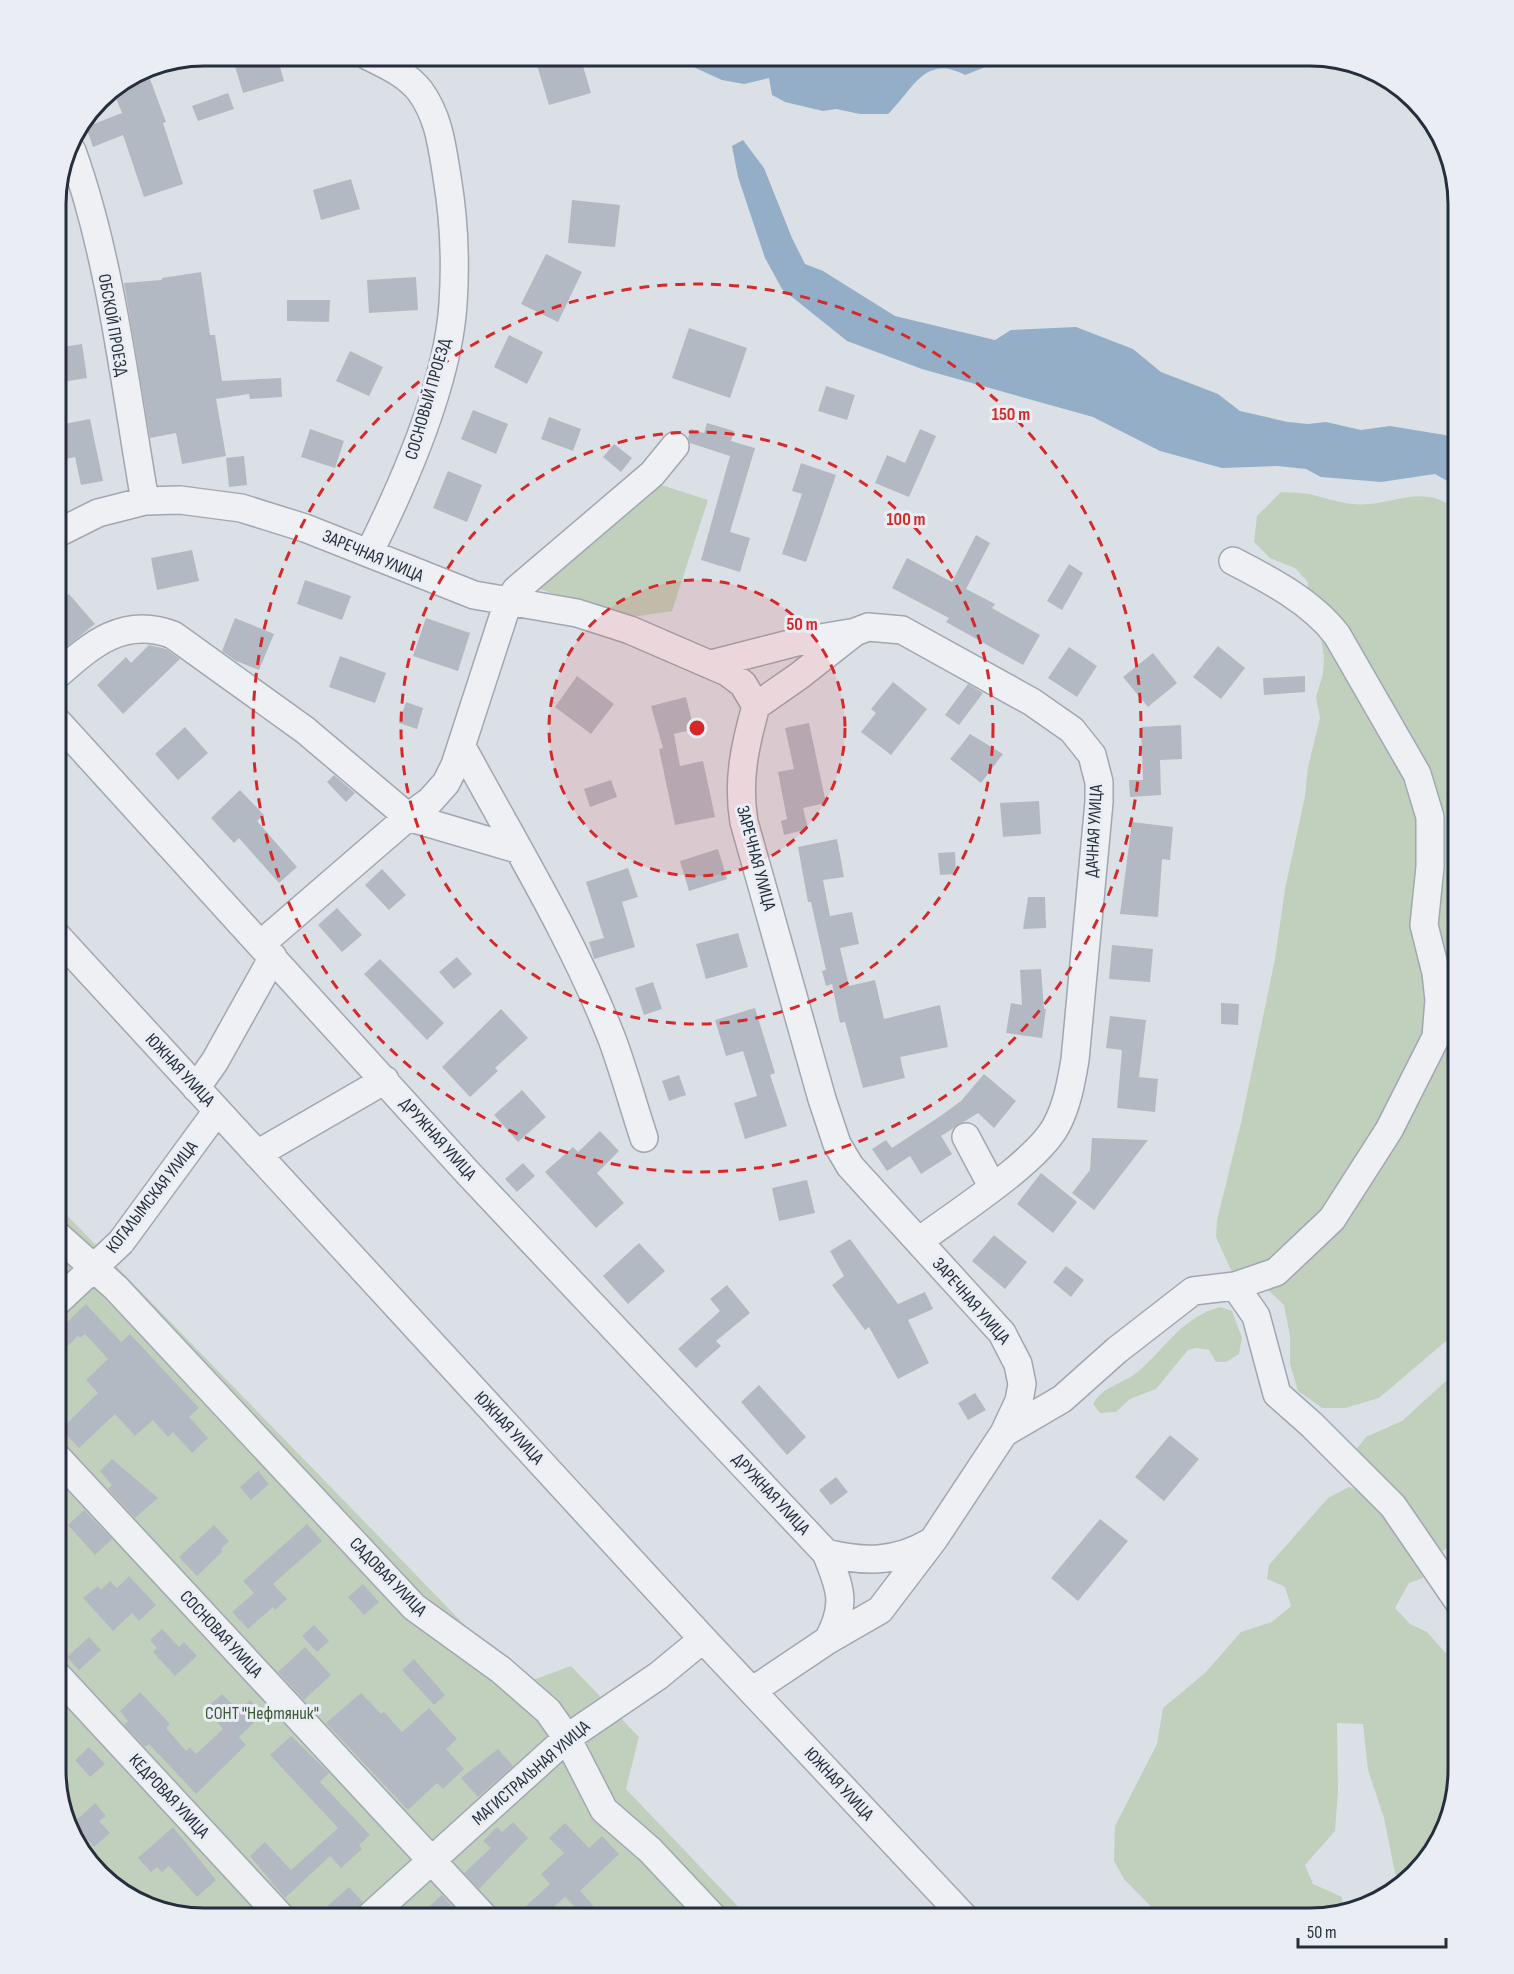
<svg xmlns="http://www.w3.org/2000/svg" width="1514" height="1974" font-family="'Sofia Sans Condensed',sans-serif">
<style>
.green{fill:#c1d0bc}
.water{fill:#95aec7}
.building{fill:#b3b9c3}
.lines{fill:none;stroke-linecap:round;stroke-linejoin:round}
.minor-casing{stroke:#a1a7b0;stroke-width:30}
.minor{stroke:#eef0f4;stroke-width:27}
.ring{fill:none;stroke:#d62828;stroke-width:3;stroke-dasharray:10 8}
.labels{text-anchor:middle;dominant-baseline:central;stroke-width:6;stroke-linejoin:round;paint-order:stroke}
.street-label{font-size:18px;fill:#252e3c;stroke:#eaeef4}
.park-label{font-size:18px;fill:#3a5832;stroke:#eaeef4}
.rim{fill:none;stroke:#252e3c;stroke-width:3}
.centre{fill:#d62828;stroke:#eaeef4;stroke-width:3}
.ring-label{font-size:18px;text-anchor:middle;font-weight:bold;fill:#d62828;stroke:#eaeef4;stroke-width:6;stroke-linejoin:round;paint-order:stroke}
</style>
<rect width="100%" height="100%" fill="#dbe0e6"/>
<!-- green -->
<path class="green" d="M655 483 708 500 672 611 626 618 533 587Z
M1281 492C1291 493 1302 492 1313 495 1326 498 1340 503 1353 504 1392 508 1422 480 1458 511V1331L1379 1398 1345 1408H1322L1298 1391 1290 1364V1336L1284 1305 1270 1292 1231 1270 1216 1237 1217 1220 1241 1123 1275 959 1285 889 1305 796 1308 767 1320 718 1316 697 1323 674 1324 657 1320 633 1306 618 1308 582 1295 568 1270 558 1254 542 1257 516Z
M56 1204 522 1684 571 1666 639 1737 626 1789 749 1918H204L130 1899 80 1852 56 1770Z
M1220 1307 1232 1311 1242 1338 1239 1354 1226 1362H1216L1209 1350 1197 1348 1188 1350 1156 1389 1130 1399 1116 1412 1100 1413 1093 1404C1103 1385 1127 1383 1141 1369 1168 1345 1183 1317 1220 1307Z
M1458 1370V1540L1443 1551 1431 1547 1353 1453 1366 1437 1402 1421Z
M1349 1487 1361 1491 1373 1506 1387 1515 1418 1560 1423 1578 1409 1583 1395 1608 1410 1624 1427 1632 1458 1667V1770L1439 1844 1398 1888 1384 1818 1368 1770 1363 1724 1337 1723 1338 1791 1335 1831 1305 1865 1313 1884 1342 1897 1343 1909 1310 1918H1162L1124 1879 1114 1861 1115 1826 1157 1744 1163 1708 1205 1673 1241 1632 1272 1622 1291 1606 1285 1587 1267 1579 1269 1565 1328 1498Z"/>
<!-- water -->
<path class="water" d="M669 56H1014L965 75C924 54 914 89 888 114H860L836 109 823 111 785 102 772 95 769 78 744 84 722 80Z
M743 140 764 168 792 238 805 264 823 271 895 316 995 340 1011 330 1076 327 1133 349 1161 372 1218 394 1240 411 1288 422 1308 424 1326 422 1361 430 1390 426 1451 436 1458 439V487L1435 474 1381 482 1321 477 1306 469 1277 466 1222 468 1160 451 1093 417 922 369 847 341 782 289 765 258 738 177 732 146Z"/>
<!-- building -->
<path class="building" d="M232 56H277L284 81 243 93Z
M558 56H580L591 93 549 105 536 62Z
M150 79 166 122 163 123 183 184 144 197 123 135 93 147 86 127 122 113 114 93Z
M228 93 234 109 198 121 192 106Z
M351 179 360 209 321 220 313 190Z
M572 200 620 205 615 247 568 243Z
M546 254 582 272 558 322 521 304Z
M201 272 210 335H215L222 381 281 378 282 397 250 399 249 394 216 399 226 456 182 464 176 433 150 438 124 283 162 280V278Z
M416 277 418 310 369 313 367 280Z
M287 300H330L329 322 287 321Z
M689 328 747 348 730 398 672 378Z
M509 335 543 352 527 384 494 367Z
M82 344 87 378 56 383V348Z
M350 351 383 367 369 396 336 381Z
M826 386 855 395 847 420 818 411Z
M473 410 508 424 496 454 461 439Z
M549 417 581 429 573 451 541 439Z
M90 419 103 481 81 485 75 457 66 459 59 425Z
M707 423 734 431 731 441 755 448 730 532 750 538 740 572 701 560 730 456 690 443 688 438 691 429 704 433Z
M310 429 344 441 335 468 301 457Z
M920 429 936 436 909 497 875 483 887 455 905 463Z
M614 444 632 458 621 472 603 457Z
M244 456 247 485 229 487 226 458Z
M801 463 836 475 806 562 782 554 802 494 792 491Z
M448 471 482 485 467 522 433 508Z
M976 535 990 543 966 589 995 604 992 608 1040 635 1023 665 946 622 949 618 892 588 907 558 952 582Z
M192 550 199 581 157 590 151 558Z
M1069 564 1083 573 1062 610 1047 601Z
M305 580 351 596 342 620 297 604Z
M69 594 95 624 56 655V606Z
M235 618 274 634 259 670 236 661 222 651Z
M426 618 470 633 458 671 413 656Z
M149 645 166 649 180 659 123 714 97 685 126 657 131 663Z
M1218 646 1245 668 1221 699 1193 677Z
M1069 647 1097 666 1077 697 1048 678Z
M1153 653 1177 683 1148 707 1123 677Z
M340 656 386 673 375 703 329 687Z
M577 676 614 704 591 734 555 707Z
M1305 676V692L1264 695 1263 678Z
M893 682 927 709 891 755 861 732 876 713 871 709Z
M968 684 983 693 959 725 945 715Z
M686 697 694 729 674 734 680 766 703 761 715 817 675 825 659 749 663 748 651 706Z
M406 702 423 708 417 729 399 723Z
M809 723 826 803 803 808 808 829 784 835 781 821 787 819 778 772 794 769 785 728Z
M1181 725 1182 759 1160 760 1161 795 1130 797 1129 780H1143L1141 727Z
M185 727 208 753 178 780 155 754Z
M970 734 1003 754 981 783 950 759Z
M334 775 355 793 346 802 327 782Z
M611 780 617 797 590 807 584 789Z
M240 790 264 815 257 821 297 867 279 883 239 838 234 843 211 818Z
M1039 801 1041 834 1003 837 1000 803Z
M1132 822 1173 827 1170 860 1162 859 1158 917 1120 914Z
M837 839 844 877 823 880 830 916 852 912 859 944 840 948 849 986 875 980 884 1019 940 1005 948 1047 900 1057 905 1078 863 1088 845 1022 840 1023 832 984 826 986 822 971 826 970 811 902H808L798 847Z
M718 849 727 879 689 891 680 861Z
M955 852 956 874 940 875 938 853Z
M628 868 638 897 622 902 635 947 594 959 589 942 604 938 586 882Z
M382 869 406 895 389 910 365 885Z
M1028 897H1045L1046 928 1023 929Z
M337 908 362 935 342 952 318 925Z
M738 933 748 967 706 979 696 944Z
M1112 945 1153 949 1150 982 1109 979Z
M457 957 472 974 454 989 439 972Z
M380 959 444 1023 427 1040 364 974Z
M1041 969 1044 1009H1046L1042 1038 1006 1033 1011 1003 1022 1005 1020 970Z
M653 982 662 1009 644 1015 635 988Z
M1221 1003 1239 1004 1238 1025 1221 1024Z
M755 1008 775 1073 770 1075 787 1126 745 1139 734 1103 757 1096 743 1051 726 1056 715 1020Z
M501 1009 528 1038 495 1068 498 1071 470 1097 442 1067Z
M1110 1016 1146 1020 1139 1077 1158 1079 1155 1112 1117 1108 1122 1050 1106 1048Z
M984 1074 1016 1101 994 1128 978 1113 941 1136 952 1154 921 1174 910 1156 887 1171 872 1149 886 1140 892 1148 942 1115 961 1101Z
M679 1075 686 1095 669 1101 662 1081Z
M522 1090 546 1117 518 1142 494 1115Z
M600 1131 619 1151 597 1173 624 1203 596 1228 545 1172 573 1147 578 1152Z
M1092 1138 1148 1140 1094 1210 1072 1193 1090 1170Z
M523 1163 535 1176 517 1192 505 1179Z
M1041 1173 1077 1202 1053 1233 1017 1204Z
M807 1180 815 1213 779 1221 772 1188Z
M994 1235 1027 1262 1005 1289 972 1261Z
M850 1239 898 1304 925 1292 933 1309 908 1320 929 1363 898 1379 869 1327 865 1330 832 1285 844 1276 830 1251Z
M639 1243 665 1271 628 1304 603 1276Z
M1066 1266 1084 1280 1071 1297 1053 1282Z
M727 1285 750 1313 716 1341 721 1346 696 1368 678 1349 720 1311 710 1299Z
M86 1304 121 1342 130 1334 199 1408 189 1417 208 1438 192 1453 173 1432 168 1437 153 1420 135 1436 115 1414 79 1448 61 1429 98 1393 86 1380 108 1359 85 1334 80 1338 78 1336 56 1358V1333Z
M759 1385 806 1437 787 1455 741 1402Z
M975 1393 986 1410 968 1420 958 1403Z
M1170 1435 1199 1459 1164 1501 1135 1477Z
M112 1459 158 1498 135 1518 108 1489 112 1485 100 1471Z
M258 1471 269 1484 251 1500 240 1487Z
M836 1477 848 1492 831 1505 819 1490Z
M84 1510 112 1539 95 1555 68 1525Z
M1100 1519 1128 1541 1078 1601 1051 1578Z
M307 1524 322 1541 273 1584 287 1599 275 1610 273 1607 248 1629 232 1612 254 1593 243 1581Z
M214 1525 229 1541 221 1549 223 1551 197 1576 179 1557Z
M129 1576 156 1605 139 1621 132 1613 113 1631 83 1598 98 1586 101 1590 110 1581 117 1588Z
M363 1584 379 1602 364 1615 348 1597Z
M314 1625 329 1641 317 1652 302 1636Z
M162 1629 179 1647 184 1642 197 1656 175 1676 153 1652 157 1648 150 1640Z
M89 1637 101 1650 79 1670 67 1657Z
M305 1647 331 1675 304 1700 278 1672Z
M414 1659 445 1695 434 1705 402 1670Z
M140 1692 170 1724 166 1728 186 1751 190 1747 196 1754 223 1729 205 1709 222 1694 239 1711 250 1700 263 1714 239 1737 246 1745 196 1794 149 1744 145 1747 124 1725 128 1721 120 1711Z
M361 1693 381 1714 384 1712 402 1732 429 1708 457 1739 446 1749 464 1769 443 1789 437 1783 408 1810 326 1723Z
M291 1736 329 1773 320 1782 370 1835 359 1845 362 1849 341 1868 330 1856 285 1898 250 1856 265 1842 291 1870 338 1828 270 1755Z
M89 1747 105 1764 90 1777 75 1760Z
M498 1749 513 1766 478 1797 461 1778Z
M95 1803 106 1816 99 1821 110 1833 94 1847 85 1837 78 1843 72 1824Z
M513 1822 528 1838 479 1889 464 1873 491 1848 483 1841 497 1827 502 1832Z
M565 1823 589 1848 602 1836 619 1854 580 1891 593 1905 583 1915 565 1897 541 1918H513L550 1884 541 1874 564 1853 549 1838Z
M173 1827 216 1880 197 1897 169 1866 162 1872 157 1867 151 1872 138 1858Z
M349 1887 363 1902 353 1913 347 1918H314Z
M442 1895 454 1908 443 1918H416Z
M251 1908 261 1918H240Z"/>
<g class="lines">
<!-- minor casing -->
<g class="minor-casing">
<path id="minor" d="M368 56C386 65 407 74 420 91 439 117 442 146 447 177 454 219 456 261 453 304 448 382 404 483 369 553
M72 151C111 259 125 387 145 501
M56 534 98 513 145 501 180 500 241 508 305 528 474 595 577 613 630 630 727 672 743 684 756 706C745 745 737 781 744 822L822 1099 837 1144 850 1166 1002 1333 1018 1364 1022 1384 1019 1401 1004 1433 934 1539 880 1610 828 1640 752 1691
M711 664 797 642 850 633
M56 676C91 645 123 616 173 635L305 730 408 817 517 849
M756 706 799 676 855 632 868 627 902 630 1032 702 1072 730 1092 755 1099 782V802L1075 1060C1071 1083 1067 1106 1056 1126 1036 1163 955 1214 919 1241
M56 720 467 1172 826 1553C841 1589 847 1605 828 1640
M462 747C514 843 572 937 612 1039 624 1071 633 1105 644 1138
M56 935 703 1639 965 1918
M261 944 408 817 430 801 446 783 455 765 508 602 516 590 652 474 675 446
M196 1088 215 1061 273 957
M966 1137 992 1186
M257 1154 385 1080
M56 1234 116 1288 414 1607 501 1670 548 1711 567 1738 604 1810 650 1850 714 1918
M1235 1286 1256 1316 1277 1394 1312 1425 1393 1506 1458 1601
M56 1303 121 1242 217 1111
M1004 1433 1062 1399 1117 1350 1193 1291 1235 1286 1276 1272 1332 1219 1389 1130 1436 1037 1439 1000 1436 973 1424 925 1430 867V817L1417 774 1337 635C1312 602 1270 580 1233 561
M56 1456 485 1918
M826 1553C863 1562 895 1563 929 1543
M56 1674 282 1918
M368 1918 567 1738 658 1676 703 1639"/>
</g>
<!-- minor -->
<use href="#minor" class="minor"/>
</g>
<!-- distance rings -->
<circle cx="697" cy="728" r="148" fill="#d62828" fill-opacity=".12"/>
<g class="ring">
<circle cx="697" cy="728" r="148"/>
<circle cx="697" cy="728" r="296"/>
<circle cx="697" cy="728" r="444"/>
</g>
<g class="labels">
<!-- street labels -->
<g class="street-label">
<text transform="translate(113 325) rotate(80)">ОБСКОЙ ПРОЕЗД</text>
<text transform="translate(428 399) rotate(-74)">СОСНОВЫЙ ПРОЕЗД</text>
<text transform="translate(373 556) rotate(23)">ЗАРЕЧНАЯ УЛИЦА</text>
<text transform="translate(1094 831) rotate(-87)">ДАЧНАЯ УЛИЦА</text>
<text transform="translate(756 858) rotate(75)">ЗАРЕЧНАЯ УЛИЦА</text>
<text transform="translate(180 1070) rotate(47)">ЮЖНАЯ УЛИЦА</text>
<text transform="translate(438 1139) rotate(48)">ДРУЖНАЯ УЛИЦА</text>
<text transform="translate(152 1197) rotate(-52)">КОГАЛЫМСКАЯ УЛИЦА</text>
<text transform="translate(971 1301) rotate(49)">ЗАРЕЧНАЯ УЛИЦА</text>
<text transform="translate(509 1428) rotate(47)">ЮЖНАЯ УЛИЦА</text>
<text transform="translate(771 1494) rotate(47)">ДРУЖНАЯ УЛИЦА</text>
<text transform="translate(388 1577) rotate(46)">САДОВАЯ УЛИЦА</text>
<text transform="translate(221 1634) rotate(47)">СОСНОВАЯ УЛИЦА</text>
<text transform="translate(531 1773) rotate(-41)">МАГИСТРАЛЬНАЯ УЛИЦА</text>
<text transform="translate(839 1784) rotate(47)">ЮЖНАЯ УЛИЦА</text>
<text transform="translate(169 1796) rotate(47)">КЕДРОВАЯ УЛИЦА</text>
</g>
<!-- park labels -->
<g class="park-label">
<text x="262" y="1713">СОНТ "Нефтяник"</text>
</g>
</g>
<!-- crop -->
<path d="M0 0H1514V1974H0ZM204 66H1310A138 138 0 0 1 1448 204V1770A138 138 0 0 1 1310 1908H204A138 138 0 0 1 66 1770V204A138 138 0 0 1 204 66Z" fill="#eaeef4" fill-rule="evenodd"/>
<path class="rim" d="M204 66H1310A138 138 0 0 1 1448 204V1770A138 138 0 0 1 1310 1908H204A138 138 0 0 1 66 1770V204A138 138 0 0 1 204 66Z"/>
<circle cx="697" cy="728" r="9" class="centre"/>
<g class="ring-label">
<text x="1011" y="420">150 m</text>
<text x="906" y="525">100 m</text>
<text x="802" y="630">50 m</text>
</g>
<!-- scale -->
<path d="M1298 1938v9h148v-9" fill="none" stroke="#252e3c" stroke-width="3"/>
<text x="1307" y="1938" font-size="18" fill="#252e3c" stroke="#eaeef4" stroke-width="4.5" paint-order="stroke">50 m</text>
</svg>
